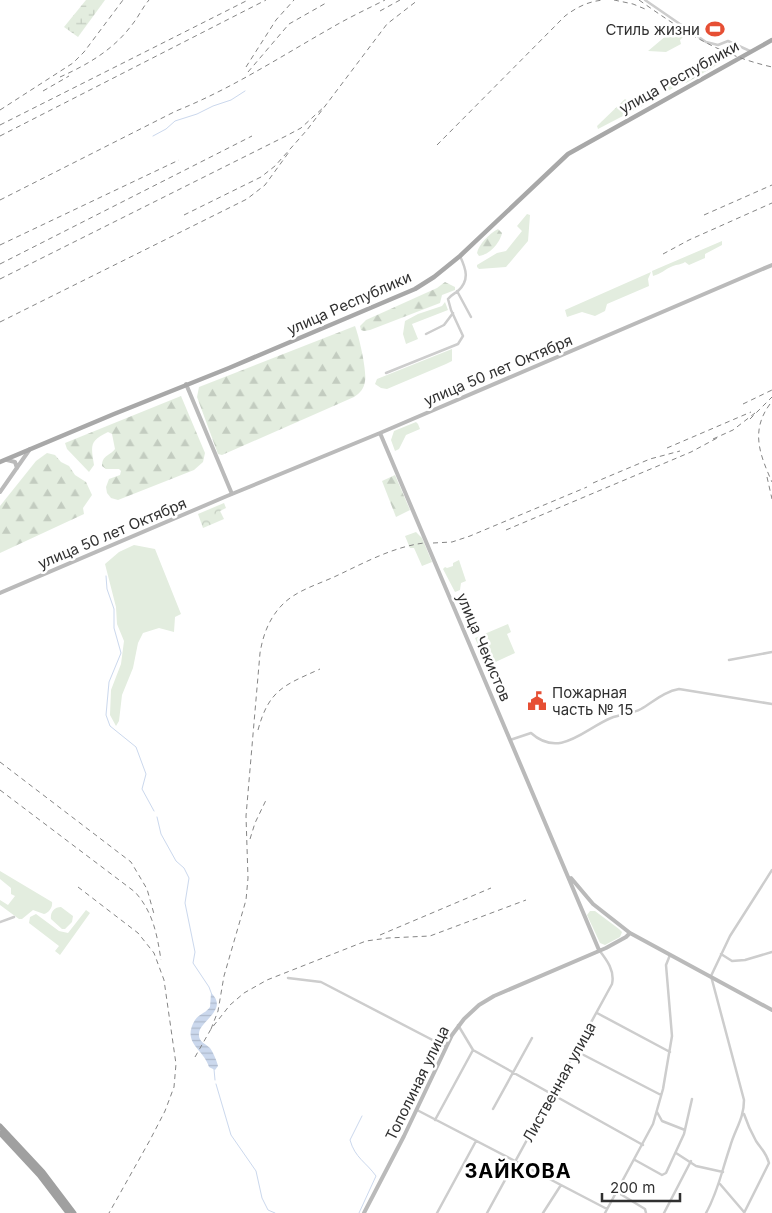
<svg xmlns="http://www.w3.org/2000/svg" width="772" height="1213" font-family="Inter,sans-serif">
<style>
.grass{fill:#e3eddf}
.forest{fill:url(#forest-firs)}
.wetland{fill:url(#wetland-marsh)}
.park{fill:url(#park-crowns)}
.water{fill:url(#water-rules)}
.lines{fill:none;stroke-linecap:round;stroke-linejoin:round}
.stream{stroke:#cbd8ed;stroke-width:1}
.minor{stroke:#cdcdcd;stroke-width:2.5}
.secondary{stroke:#bababa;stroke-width:4}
.primary{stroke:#a8a8a8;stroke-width:4.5}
.trunk{stroke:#a0a0a0;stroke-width:5}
.rail{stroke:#858585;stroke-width:1;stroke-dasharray:5 4;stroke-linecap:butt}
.labels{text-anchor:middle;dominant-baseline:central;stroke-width:5;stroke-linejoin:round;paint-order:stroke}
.poi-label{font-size:15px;fill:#303030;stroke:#fff;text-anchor:end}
.street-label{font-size:15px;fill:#303030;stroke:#fff}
.district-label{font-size:20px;font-weight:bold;letter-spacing:1px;fill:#000;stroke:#fff}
</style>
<defs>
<pattern id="forest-firs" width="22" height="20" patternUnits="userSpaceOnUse" patternTransform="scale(1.25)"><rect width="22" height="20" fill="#e3eddf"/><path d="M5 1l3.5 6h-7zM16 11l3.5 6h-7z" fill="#c3ccc0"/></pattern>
<pattern id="wetland-marsh" width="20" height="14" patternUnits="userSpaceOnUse" patternTransform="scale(1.25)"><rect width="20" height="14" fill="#e3eddf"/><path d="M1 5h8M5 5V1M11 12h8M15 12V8" fill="none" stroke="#c3ccc0"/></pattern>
<pattern id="park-crowns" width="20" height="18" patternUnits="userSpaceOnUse" patternTransform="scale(1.25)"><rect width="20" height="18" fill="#e3eddf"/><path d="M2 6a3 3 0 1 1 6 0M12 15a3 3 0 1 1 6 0" fill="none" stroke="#c3ccc0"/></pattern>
<pattern id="water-rules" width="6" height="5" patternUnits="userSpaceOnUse" patternTransform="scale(1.25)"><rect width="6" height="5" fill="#cbd8ed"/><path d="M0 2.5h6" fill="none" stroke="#afbacc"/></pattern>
</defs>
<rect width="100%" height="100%" fill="#fff"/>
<!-- grass -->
<path class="grass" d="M673 30 683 37 680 40 681 44 666 52 648 51Z
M527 214 530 215 528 241 506 267 479 269 477 267V265L497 253 506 251 522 231 517 226Z
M722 241V245L705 254V258L689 265 685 262C681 265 677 264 673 266 665 269 661 274 653 276L652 271Z
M651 272 648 279 649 286 607 304 605 311 595 316 582 312 567 317 565 310Z
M445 302 448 310 412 324 418 339 406 344 403 334 405 321 418 314 442 306Z
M452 349V361L446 364 387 389 381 388 375 384 377 379Z
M416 422 418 424 420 429 406 435 399 449 395 451 391 440 394 431Z
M416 532 422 538 432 562 422 566 414 548H410L405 536Z
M134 545 155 549 181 614 175 617 174 632 159 628 143 633 138 643 133 668 122 695 119 721 116 726 110 715 111 690 121 664 124 641 117 624 116 607 105 564 119 552Z
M459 560 466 581 461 583 460 590 455 592 443 569 445 567 447 568 453 566V563Z
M508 624 511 632 507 634 515 653 487 666 475 638Z
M0 871 52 902C53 907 49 913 44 914L33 910 22 919H19L0 905V900L8 905 15 896 11 894V888L0 879Z
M61 907 73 916 72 922 65 929H62L51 919C50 913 54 907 61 907Z
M86 910 90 913 60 955 55 951 59 946 29 923 30 917 36 914 59 931 68 933Z
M590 911H595L619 929 622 932 620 937 605 945 600 943 587 915Z"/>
<!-- forest -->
<path class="forest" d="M712 58 720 63 686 83 683 82 668 91 666 87 679 79 678 74 703 61 707 62Z
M636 98 644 105 598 129 597 126 625 99 631 103Z
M498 229 502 233C500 243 489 255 479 256L477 253C479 244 489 234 498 229Z
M445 282 455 287V290L442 295 440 303 370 330 364 331 361 330 360 326 366 320 437 288Z
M355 326C359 336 367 371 365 381 364 389 360 393 354 397L222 455 218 454 197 397 199 387Z
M181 396 205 453 203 462 194 470 118 500 111 498 107 493 106 487 109 479 120 475 121 471 119 469H106L102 466C102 455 110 456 115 449L112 434 108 432C89 441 91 446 94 465L89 472 67 449 65 443Z
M47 453 55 455 61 462 69 466 75 475 86 482 92 495 83 508 84 514 0 553V506L36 461Z
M395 475 410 510 396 517 382 481Z"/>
<!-- wetland -->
<path class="wetland" d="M86 0H105L78 37 64 27Z"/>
<!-- park -->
<path class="park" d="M224 503 226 508 220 511 224 519 203 528 198 514Z"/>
<!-- water -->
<path class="water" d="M211 993C229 1009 200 1021 199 1033 198 1042 205 1043 210 1048 213 1052 217 1061 218 1066L215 1070 209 1067C204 1049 181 1043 195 1020 199 1014 206 1013 210 1007Z"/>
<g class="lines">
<!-- stream -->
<path class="stream" d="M153 136 166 129 175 121 197 114 213 106 231 100 245 91
M106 576 107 589 114 609V628L121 653 109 682 106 715 110 726 136 747 146 774 142 789 154 811
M157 817 161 834 176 861 184 868 189 878 185 903 195 952 193 963 209 987 212 995
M214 1069 215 1080
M216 1084 231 1135 256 1171 262 1198 268 1210 275 1213
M359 1213 376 1176C366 1162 355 1158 350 1140L362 1116"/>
<!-- minor -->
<path class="minor" d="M645 0 706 42 718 45 728 41 750 51
M457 291 471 317
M426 334 444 325 453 313
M386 373 458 344 463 336 451 310 448 299C451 295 454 294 458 291 470 280 466 269 460 256
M729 660 772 652
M510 740 531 733C560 759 584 729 611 718 621 714 632 714 641 709 653 702 665 691 679 689L772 704
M0 922 14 917
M721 954 732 961 745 960 772 952
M288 978 321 982 446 1047
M597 1013 670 1052
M458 1025 473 1050 643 1145
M576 1051 661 1095
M493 1109 532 1038
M417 1110 607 1209
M657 1112 662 1121 685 1130
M435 1120 473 1050
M676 1153 696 1166 723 1172
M635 1160 662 1175 666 1173 684 1134 692 1099
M720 1184 744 1212
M617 1192 645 1209 646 1213
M437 1213 476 1141
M487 1213 612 984C615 971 607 960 599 950
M543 1213 561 1185
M605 1213 653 1124 663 1089 672 1036 666 965 670 955
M664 1213 691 1161
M706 1213C718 1192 722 1170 730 1147 735 1129 744 1119 744 1100L711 976 730 936 772 870
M744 1213 769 1163C766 1152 762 1150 756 1141 751 1132 747 1123 744 1114"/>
<!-- secondary -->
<path class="secondary" d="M186 384 232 494
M380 433 599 950
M7 460 15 462 17 468
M0 492 30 449
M0 593 227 496 380 433 772 265
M571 878 593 904 630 933 772 1010
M364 1213 404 1136 452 1035 464 1019 479 1005 494 996 606 948 626 937 630 933"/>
<!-- primary -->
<path class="primary" d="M0 462 114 414 229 368 415 289 434 277 460 256 568 154 772 40"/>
<!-- trunk -->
<path class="trunk" d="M0 1126 43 1172 74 1213
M0 1133 39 1175 68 1213"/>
<!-- rail -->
<path class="rail" d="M614 0 633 4 645 9
M639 0C683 31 719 55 772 67
M380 11 400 0
M246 67 276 20 294 0
M248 72 289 24 326 3
M60 77C87 65 113 50 131 26 138 18 142 8 149 0
M43 91 69 76
M0 110 73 63 84 52 123 0
M0 125 248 0
M0 136 266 0
M437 145 565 16C577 7 589 1 604 0
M0 200 176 111C231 89 280 57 331 28 348 18 367 9 385 0
M184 215 261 177 275 166 307 130 387 24 418 0
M704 215 772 185
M0 245 179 160
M663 254 689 240 772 203
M0 264 252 136
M0 279 286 136 301 128 325 106
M0 322 247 199 265 185 289 152
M743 404 772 390
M770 404C750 431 760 455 772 482
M750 419 772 397
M713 439 733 430 755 413
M667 448 751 412
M767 477 772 499
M593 483 650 459 680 451
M506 530 691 452 719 437
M433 543 452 542 470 536 587 487
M258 730C269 689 285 685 320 669
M0 762 131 862 147 889 154 914
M0 790 135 892C153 912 157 934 161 960
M250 839 255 823 267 798
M78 887 138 933 154 953 164 980 176 1064 174 1087 165 1111 150 1140 109 1213
M380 935 491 888
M211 1029 218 1011 224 976 246 900 248 878 246 816 260 653C263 635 269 618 283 604 296 591 316 585 334 577 362 564 392 547 424 543
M195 1057 211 1029 230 1005 244 993 267 980 366 941 388 938 430 936 526 900"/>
</g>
<!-- icons -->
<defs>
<g id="stadium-bare" transform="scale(1.5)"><path d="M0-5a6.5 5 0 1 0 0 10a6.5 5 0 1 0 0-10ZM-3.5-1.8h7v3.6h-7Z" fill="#e64f34" stroke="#fff" stroke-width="2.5" paint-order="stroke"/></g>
<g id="civic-bare" transform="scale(1.5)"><path d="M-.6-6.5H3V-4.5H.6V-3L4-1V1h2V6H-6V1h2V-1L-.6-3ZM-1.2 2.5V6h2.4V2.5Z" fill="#e64f34" stroke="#fff" stroke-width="2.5" paint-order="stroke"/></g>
</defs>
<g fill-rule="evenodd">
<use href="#stadium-bare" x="715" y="29"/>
<use href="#civic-bare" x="537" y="701"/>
</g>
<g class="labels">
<!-- poi labels -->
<g class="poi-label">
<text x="700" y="29">Стиль жизни</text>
<text x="552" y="692" text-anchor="start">Пожарная<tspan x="552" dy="17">часть № 15</tspan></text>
</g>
<!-- street labels -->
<g class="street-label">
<text transform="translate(679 77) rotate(-29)">улица Республики</text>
<text transform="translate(349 303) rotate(-24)">улица Республики</text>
<text transform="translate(498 370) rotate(-23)">улица 50 лет Октября</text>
<text transform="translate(112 533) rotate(-23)">улица 50 лет Октября</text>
<text transform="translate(484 647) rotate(67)">улица Чекистов</text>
<text transform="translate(559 1082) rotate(-61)">Лиственная улица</text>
<text transform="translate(417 1083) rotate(-64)">Тополиная улица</text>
</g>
<!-- district labels -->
<g class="district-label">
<text x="518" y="1171">ЗАЙКОВА</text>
</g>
</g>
<!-- scale -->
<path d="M602 1193v8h78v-8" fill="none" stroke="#303030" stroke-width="2.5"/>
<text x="610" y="1193" font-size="15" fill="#303030" stroke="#ffffff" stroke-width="4" paint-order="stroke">200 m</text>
</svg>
